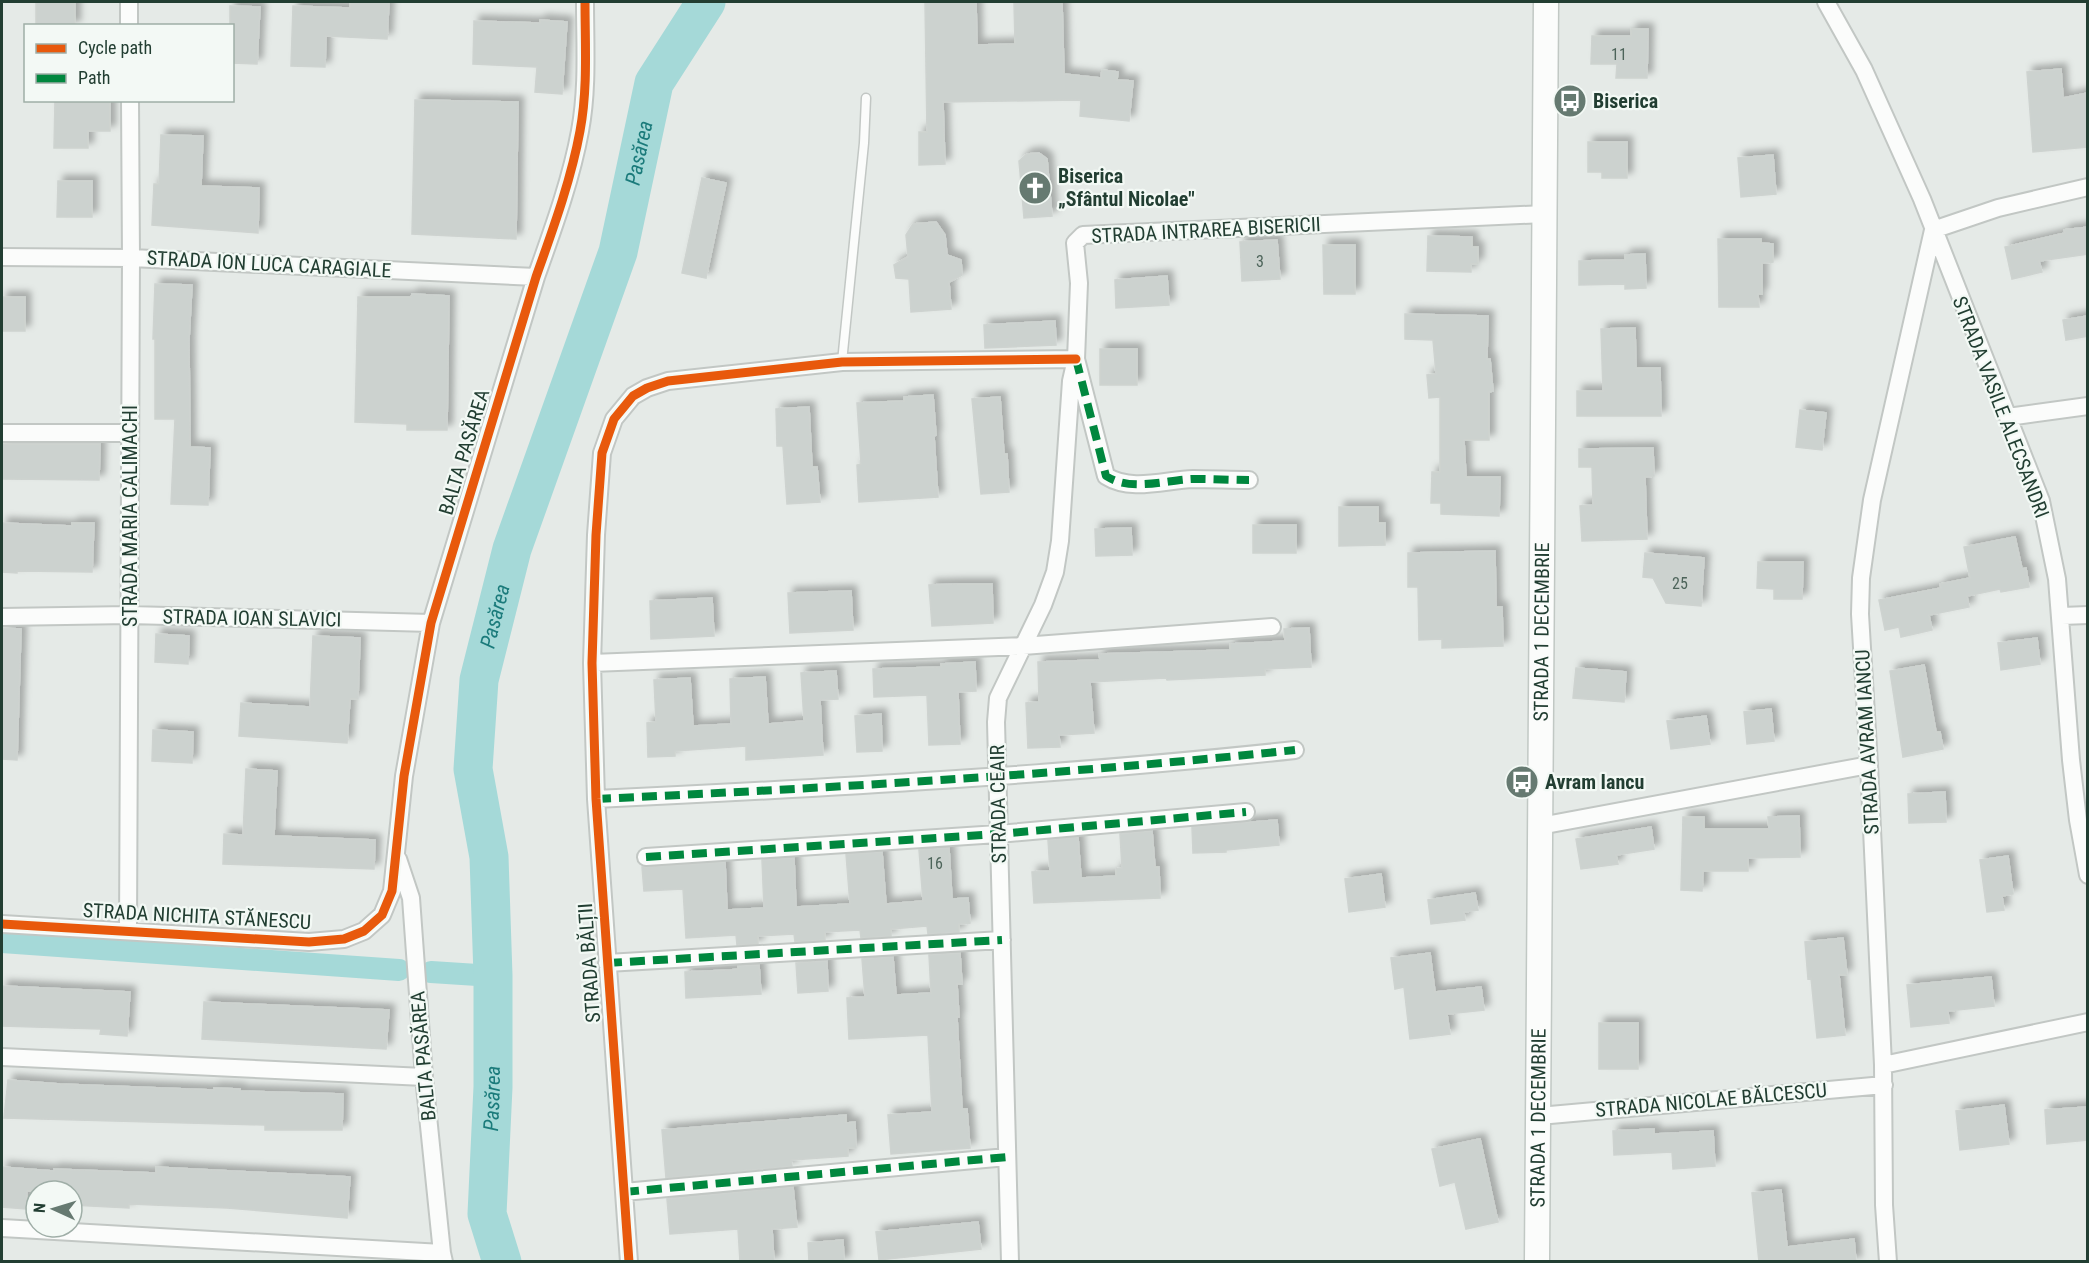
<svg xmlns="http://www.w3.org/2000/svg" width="2089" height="1263" font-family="'Roboto Condensed',sans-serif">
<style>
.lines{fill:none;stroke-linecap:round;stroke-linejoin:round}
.canal{stroke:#a5d9d8;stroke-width:22}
.river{stroke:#a5d9d8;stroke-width:39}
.building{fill:#ccd2cf;stroke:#ced3d0;stroke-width:1.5;filter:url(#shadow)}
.lane-casing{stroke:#c2c7c4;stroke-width:11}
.street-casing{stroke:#c2c7c4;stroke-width:20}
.secondary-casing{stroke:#c1c8c4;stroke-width:27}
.lane{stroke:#fbfcfb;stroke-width:8}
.street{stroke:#fbfcfb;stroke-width:16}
.secondary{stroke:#fbfcfb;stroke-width:24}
.quiet{stroke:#00873e;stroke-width:8;stroke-dasharray:15 8;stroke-linecap:butt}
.cycleway-casing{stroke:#f3f9f5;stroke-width:13}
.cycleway{stroke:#e8590c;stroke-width:9}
.labels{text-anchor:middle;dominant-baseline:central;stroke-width:4.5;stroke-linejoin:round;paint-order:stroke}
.number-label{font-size:16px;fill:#4d645a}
.poi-label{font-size:20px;font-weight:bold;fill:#223e32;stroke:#f3f9f5;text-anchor:start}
.street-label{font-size:20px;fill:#223e32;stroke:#f3f9f5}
.water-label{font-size:21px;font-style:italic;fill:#1b7b7b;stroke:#f3f9f5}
</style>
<defs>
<filter id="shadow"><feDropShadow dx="5.5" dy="-5.5" stdDeviation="3" flood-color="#0004"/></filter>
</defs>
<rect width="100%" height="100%" fill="#e5eae7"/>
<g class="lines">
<!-- canal -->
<path class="canal" d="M2 942 399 970
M431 972 493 976"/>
<!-- river -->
<path class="river" id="s1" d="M502 1262 487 1214 493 1087V976L489 857 473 769 479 680 512 549 618 252 654 83 706 2"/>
</g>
<!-- building -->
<path class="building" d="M36 2H75V26H36Z
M350 2H389L387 39 326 36 325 67 291 66 293 6 350 8Z
M925 2H976L977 45 1015 44 1014 2H1062L1064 74 1101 78 1102 70 1118 72 1117 80 1133 81 1129 121 1080 116 1081 100 943 102 945 164 919 165V132H927Z
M230 6 260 7 257 64 232 63V26H230Z
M540 20 567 22 562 94 535 92 537 67 473 64 474 21 540 23Z
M1631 29H1648L1647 78H1616L1617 64H1591L1592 36H1631Z
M2061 69 2063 98 2088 93V147L2033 152 2027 72Z
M55 100H110V131H88V148H54Z
M415 100 518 102 516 239 412 234Z
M161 135 203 136 201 186 259 188 258 233 152 225 154 184H159Z
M1588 142H1627V178H1602V172H1588Z
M1039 153 1047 159 1052 216 1024 218 1019 161 1027 154Z
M1773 155 1776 194 1741 197 1738 158Z
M702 178 726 183 706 278 682 273Z
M58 181H92V217H57Z
M936 222 945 235 947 255 961 260 962 275 949 282 951 309 911 312 909 279 896 278 894 265 908 257 906 235 913 224Z
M2088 227V254L2039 261 2042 272 2012 279 2005 247 2065 233 2064 230Z
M1428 236 1472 237V247H1478V264H1471V272L1427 271Z
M1718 239H1761V243L1773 244V262L1762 263V294H1758L1759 307H1719Z
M1277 240 1280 279 1242 281 1240 242Z
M1323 245H1355V294H1324Z
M1645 254 1646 288 1625 289V284L1579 285V261L1625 260V255Z
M1167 276 1169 305 1116 308 1115 280Z
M155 284 192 285 189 340 190 447 210 448 208 505 171 504 175 419H155V339H153Z
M412 294 449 296 447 430H407V424L355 422 358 297H411Z
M2 297H25V331H2Z
M1405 314 1488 316 1487 359H1490L1493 391 1489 392V440H1464L1466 477H1500L1499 516 1441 514V503H1431L1432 472H1440V397L1429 398 1427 375 1436 374 1433 340 1405 339Z
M2088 316V336L2066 340 2063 320Z
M1055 321 1056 345 985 348 984 325Z
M1635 328 1636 368H1660L1661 416H1577V391H1603L1601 329Z
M1100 349H1137V385H1100Z
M933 395 936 435 934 436 938 497 859 502 857 465 861 464 857 403 904 401V397Z
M1000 397 1004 454H1007L1009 492 981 494 972 399Z
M809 407 812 467H817L820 502 787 504 783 446H777L776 409Z
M1800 410 1826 413 1822 450 1796 447Z
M2 444H100L99 480 2 479Z
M1653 448 1654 476 1645 477 1647 539 1582 541 1580 506 1593 505 1592 467H1579V449Z
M1339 507H1378V523H1385V545L1339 546Z
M2 523 72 526V523H94L92 572 17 571V573L2 572Z
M1253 525H1296V553H1253Z
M1131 528 1132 555 1096 556 1095 529Z
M2015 537 2022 569 2026 568 2029 587 2001 592 2000 589 1967 596 1969 607 1929 615 1932 630 1901 637 1899 627 1885 630 1879 600 1941 588 1940 584 1970 578 1964 547Z
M1495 551 1496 607H1502L1503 646 1442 648V639L1419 640 1418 587H1408V553Z
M1645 553 1704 558 1701 606 1666 603 1653 578 1643 577Z
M1758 562H1803L1802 599H1774V589L1757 588Z
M958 584H992L993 623 932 626 929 585Z
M851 591 853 630 790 633 788 593Z
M712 598 714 636 651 639 650 601Z
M2 628 21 629 17 760 2 759Z
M1309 628 1311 667 1265 669V675L1167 680 1166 678 1090 682 1094 733 1059 735 1060 747 1028 748 1026 703 1039 702 1038 662 1100 660 1099 654 1230 650V644L1285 641 1284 629Z
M156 634 189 636 188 664 155 662Z
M313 636 360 638 358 699H350L347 743 239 736 241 703 310 707Z
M2037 638 2040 664 2001 670 1998 643Z
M975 662 976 691 958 692 960 744 929 745 927 695 874 697 873 669 941 667V664Z
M1924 665 1936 732H1940L1943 749 1903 757 1890 671Z
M1576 668 1626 672 1624 702 1573 698Z
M836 671 838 699 820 700 823 755 746 760V746L675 751V756L648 757 647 723 656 722 654 680 690 678 693 726 731 724 730 679 765 677 768 724 804 721 801 673Z
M1771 709 1774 741 1747 744 1744 712Z
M881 714 882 751 857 752 855 716Z
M1706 716 1710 744 1671 749 1667 721Z
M153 730 193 732 192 763 152 761Z
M246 769 277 771 274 836 375 840 374 869 223 864 224 834 243 835Z
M1945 792 1946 822 1909 823 1908 794Z
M1799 816 1800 857 1748 858V871H1703L1702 891 1681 890 1683 817H1704V829H1769L1768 817Z
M1277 820 1279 845 1226 850V852L1193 853 1192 827Z
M1651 827 1654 849 1616 855 1618 864 1581 869 1576 839Z
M1152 831 1155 867H1159L1160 898 1034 903 1032 872 1050 871 1048 840 1078 837 1081 878 1116 876V869L1122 868 1120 834Z
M949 848 952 899 968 898 970 923 959 924V932L928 934 927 926 891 929V936L861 938 860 930 841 931 825 932V940L795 942 794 934 758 936V944L737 945 736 935 686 938 683 889 644 891 642 867 725 862 727 910 764 908 762 860 794 858 796 907 850 904 846 854 882 852 886 904 923 901 919 850Z
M2008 856 2013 894 2002 896 2004 910 1987 912 1980 860Z
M1381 874 1385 907 1349 912 1345 879Z
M1475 893 1478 910 1464 912 1465 920 1431 924 1428 900Z
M1843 938 1847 975H1839L1845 1035 1817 1038 1811 978 1808 979 1805 942Z
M960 953 962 984H957L959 1017H957L962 1109H967L970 1148 891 1154 888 1115 932 1112 928 1035 849 1039 847 998 865 997 862 959 893 957 896 995 931 993 929 955Z
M1430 953 1435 992 1481 987 1484 1010 1447 1014 1450 1034 1410 1039 1404 987 1395 989 1391 958Z
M827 961 828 991 798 993 796 963Z
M759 965 761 994 686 998 685 972 730 970 738 969V966Z
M1991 977 1994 1006 1948 1011 1949 1023 1911 1027 1907 985Z
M2 986 130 992 127 1036 100 1034 101 1029 2 1026Z
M204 1002 389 1010 386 1049 202 1039Z
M1599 1023H1638V1069H1599Z
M8 1080 60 1084 214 1090V1088L240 1089V1091L343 1094 342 1130H265V1125L4 1118Z
M2004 1105 2009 1144 1960 1150 1956 1111Z
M2086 1107 2088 1140 2047 1144 2045 1110Z
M846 1115V1123L855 1122 856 1148H848V1156L791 1160 792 1166 666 1178 662 1130Z
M1654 1129V1134L1713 1131 1715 1166 1673 1169 1672 1152 1614 1155 1613 1131Z
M1480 1139 1498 1222 1466 1229 1455 1182 1440 1186 1432 1149Z
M2 1167 54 1171V1169L156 1173V1167L350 1177 347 1218 227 1208 129 1204V1208L72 1205V1191H27L26 1209 2 1207Z
M793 1187 797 1227 772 1229 774 1262H740L738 1229 670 1234 667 1199Z
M1781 1190 1787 1247 1854 1239 1856 1262H1759L1752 1193Z
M978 1222 981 1249 879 1260 876 1232Z
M843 1240 844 1262H809L808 1243Z"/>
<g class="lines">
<!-- lane casing -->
<g class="lane-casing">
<path id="lane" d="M842 362 864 143 866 98"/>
</g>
<!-- street casing -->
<g class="street-casing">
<path id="street" d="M129 2V26
M1826 2 1864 70 1922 199 2041 501 2057 579 2071 760 2078 820 2088 875
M2 257 131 258 536 277
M2008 417 2088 406
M2 433H130
M1249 480C1231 480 1212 479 1193 479 1165 480 1131 492 1106 476L1076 359 1079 283 1075 243 1083 235 1544 214
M2062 616 2088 615
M2 617 129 615 431 623
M592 663 1023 646 1272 627
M596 799C829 788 1062 775 1295 750
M1540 826 1869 765
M646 857 998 834 1246 812
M398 859 411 898 424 1077 442 1253 444 1262
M2 924 309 942 344 939 364 931 382 915 392 891 404 776 431 623 536 277C553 229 571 180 580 131 588 88 585 45 585 2
M128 931 131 258 130 100
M607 963 1002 940
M2 1057 424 1077
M1883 1065 2088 1022
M1539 1116 1884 1085
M624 1192 1007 1157
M2 1228 442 1253
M629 1262 596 799 592 663 596 535 602 453 614 419 633 396 647 388 668 381 842 362 1076 359
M1010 1262 996 722 998 698 1043 605 1055 572 1060 541 1071 381 1076 359
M1888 1262 1884 1205 1883 1065 1869 765 1860 614 1861 578 1872 500 1933 230 1998 208 2088 187"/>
</g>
<!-- secondary casing -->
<g class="secondary-casing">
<g id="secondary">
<path id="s2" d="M1537 1262 1546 2"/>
</g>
</g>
<!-- lane -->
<use href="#lane" class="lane"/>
<!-- street -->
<use href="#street" class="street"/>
<!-- secondary -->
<use href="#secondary" class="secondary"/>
<!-- quiet -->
<path class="quiet" d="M1076 359 1106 476C1131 492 1165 480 1193 479 1212 479 1231 480 1249 480
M596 799C829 788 1062 775 1295 750
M646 857 998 834 1246 812
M607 963 1002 940
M624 1192 1007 1157"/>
<!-- cycleway casing -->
<g class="cycleway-casing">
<path id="cycleway" d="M2 924 309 942 344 939 364 931 382 915 392 891 404 776 431 623 536 277C553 229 571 180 580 131 588 88 585 45 585 2
M629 1262 596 799 592 663 596 535 602 453 614 419 633 396 647 388 668 381 842 362 1076 359"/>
</g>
<!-- cycleway -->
<use href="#cycleway" class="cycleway"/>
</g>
<!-- icons -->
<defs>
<g id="bus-disc" transform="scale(1.725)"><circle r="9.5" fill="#667a71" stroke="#f3f9f5"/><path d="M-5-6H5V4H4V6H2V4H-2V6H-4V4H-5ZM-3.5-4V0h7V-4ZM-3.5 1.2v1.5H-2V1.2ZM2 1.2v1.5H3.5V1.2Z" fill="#fff"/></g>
<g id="church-disc" transform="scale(1.725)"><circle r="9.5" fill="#667a71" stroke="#f3f9f5"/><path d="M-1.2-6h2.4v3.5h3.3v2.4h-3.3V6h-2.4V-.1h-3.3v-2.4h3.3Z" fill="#fff"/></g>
</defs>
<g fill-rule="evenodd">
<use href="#bus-disc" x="1570" y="101"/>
<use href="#church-disc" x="1035" y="188"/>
<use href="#bus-disc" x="1522" y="782"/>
</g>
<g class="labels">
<!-- number labels -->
<g class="number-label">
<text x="1619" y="54">11</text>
<text x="1260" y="261">3</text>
<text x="1680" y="583">25</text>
<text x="935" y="863">16</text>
</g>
<!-- poi labels -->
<g class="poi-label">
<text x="1593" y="101">Biserica</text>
<text x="1058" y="176">Biserica<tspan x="1058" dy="23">„Sfântul Nicolae"</tspan></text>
<text x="1545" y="782">Avram Iancu</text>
</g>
<!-- street labels -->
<g class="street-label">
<text transform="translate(1206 230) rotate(-3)">STRADA INTRAREA BISERICII</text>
<text transform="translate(269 264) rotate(3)">STRADA ION LUCA CARAGIALE</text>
<text transform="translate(2001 407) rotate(69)">STRADA VASILE ALECSANDRI</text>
<text transform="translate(464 452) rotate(-73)">BALTA PASĂREA</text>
<text transform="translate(130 516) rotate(-90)">STRADA MARIA CALIMACHI</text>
<text transform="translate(252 618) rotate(1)">STRADA IOAN SLAVICI</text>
<text stroke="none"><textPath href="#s2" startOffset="630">STRADA 1 DECEMBRIE</textPath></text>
<text transform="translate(1867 742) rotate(-93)">STRADA AVRAM IANCU</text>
<text transform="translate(998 804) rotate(-91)">STRADA CEAIR</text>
<text transform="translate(197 916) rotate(3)">STRADA NICHITA STĂNESCU</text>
<text transform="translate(589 963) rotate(-94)">STRADA BĂLȚII</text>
<text transform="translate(423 1056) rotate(-95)">BALTA PASĂREA</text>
<text transform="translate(1711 1100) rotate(-5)">STRADA NICOLAE BĂLCESCU</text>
<text stroke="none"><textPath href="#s2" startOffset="144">STRADA 1 DECEMBRIE</textPath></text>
</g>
<!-- water labels -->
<g class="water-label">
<text stroke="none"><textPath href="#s1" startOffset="1138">Pasărea</textPath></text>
<text stroke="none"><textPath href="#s1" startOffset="652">Pasărea</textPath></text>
<text stroke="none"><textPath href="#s1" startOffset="166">Pasărea</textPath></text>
</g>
</g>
<!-- border -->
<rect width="2089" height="1263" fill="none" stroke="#223e32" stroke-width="6"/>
<!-- legend -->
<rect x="24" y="24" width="210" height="78" fill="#f3f9f5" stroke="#9faea7" stroke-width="1.5"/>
<rect x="36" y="44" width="30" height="9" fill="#e8590c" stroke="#9faea7" stroke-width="1.5"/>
<text x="78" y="54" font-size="18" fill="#223e32">Cycle path</text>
<rect x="36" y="74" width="30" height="9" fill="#00873e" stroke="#9faea7" stroke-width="1.5"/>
<text x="78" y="84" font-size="18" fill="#223e32">Path</text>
<!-- north arrow -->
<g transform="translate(54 1209) rotate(274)"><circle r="28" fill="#f3f9f5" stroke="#9faea7" stroke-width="1.5"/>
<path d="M0-4.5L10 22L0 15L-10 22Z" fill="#667a71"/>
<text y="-9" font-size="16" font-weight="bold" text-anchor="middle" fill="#223e32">N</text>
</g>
</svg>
